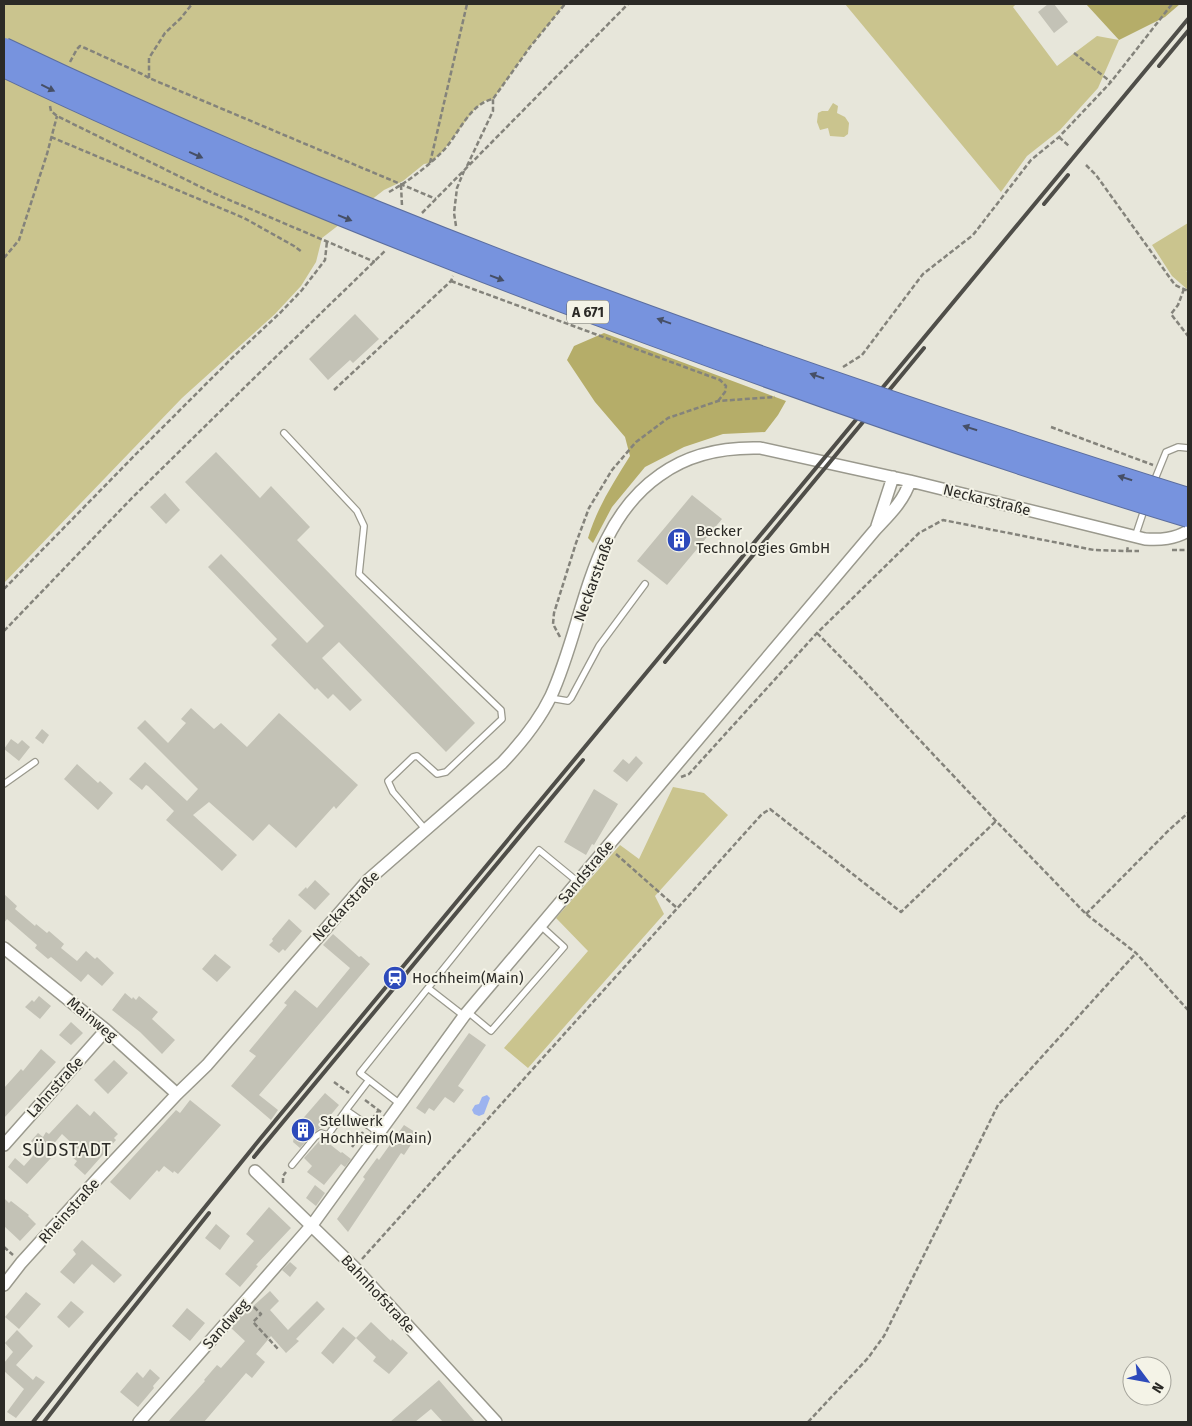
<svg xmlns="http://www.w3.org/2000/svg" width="1192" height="1426" font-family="'Fira Sans',sans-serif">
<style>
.green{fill:#cac48e}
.forest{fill:#b5ad69}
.water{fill:#9cb3ef}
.building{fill:#c3c2b6}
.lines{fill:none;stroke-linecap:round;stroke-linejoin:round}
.lane-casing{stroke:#9a998d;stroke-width:8}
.street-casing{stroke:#9a998d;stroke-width:14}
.path{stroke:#84837b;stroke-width:2.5;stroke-dasharray:5 2.5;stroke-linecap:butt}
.lane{stroke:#fff;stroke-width:5.5}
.street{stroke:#fff;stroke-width:11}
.rail{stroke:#4f4e49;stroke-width:4}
.highway-bridge-casing{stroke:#5c6e9e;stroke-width:22;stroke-linecap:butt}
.highway-bridge{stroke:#7793de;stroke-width:20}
.oneway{fill:#464f66}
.labels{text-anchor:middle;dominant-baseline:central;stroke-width:4;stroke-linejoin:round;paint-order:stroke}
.shield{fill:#f4f3e7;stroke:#676660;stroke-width:1}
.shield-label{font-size:14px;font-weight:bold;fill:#2b2a26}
.street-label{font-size:15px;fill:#2b2a26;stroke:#f4f3e7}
.poi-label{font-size:15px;fill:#2b2a26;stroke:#f4f3e7;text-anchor:start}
.quarter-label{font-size:18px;letter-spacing:1px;fill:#2b2a26;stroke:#f4f3e7}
</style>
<rect width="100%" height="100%" fill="#e7e6da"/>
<!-- green -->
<path class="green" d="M4 4H565L530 47 493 99 484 101 474 110 443 151 430 163 424 164 403 181 384 190 322 238 316 262 301 286 275 314 182 398 4 583Z
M845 4H1016L1013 7 1057 66 1097 36 1119 40 1098 88 1060 130 1027 156 1001 192Z
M833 103 838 106 837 113 845 117 849 123 848 134 844 137 830 136 828 128 820 130 817 122 818 113 822 111H828Z
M1188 223V271L1186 272H1188V290L1172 276 1152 245Z
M673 787 704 793 728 815 655 896 664 914 528 1068 504 1048 588 951 556 918 620 845 639 859Z"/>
<!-- forest -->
<path class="forest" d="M1086 4H1180L1165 17 1119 40Z
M604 333 786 401 778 415 765 432 723 434 684 447 645 467 612 507 593 543 588 538C597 508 613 483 630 456L625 437 595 402 567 360 574 346Z"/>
<!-- water -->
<path class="water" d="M487 1095 490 1098 484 1114 479 1116 474 1114 472 1110 475 1105 479 1104 482 1097Z"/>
<!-- building -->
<path class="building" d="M1048 4H1054L1068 22 1054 33 1038 12Z
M355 314 379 339 353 363 350 360 328 380 309 359Z
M216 452 260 498 271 486 310 527 297 540 475 723 446 752 339 642 322 658 362 700 350 711 333 694 328 699 317 688 315 690 271 645 277 639 208 567 221 554 307 643 324 626 185 482Z
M165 493 180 510 166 524 150 507Z
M692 495 722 519 667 585 637 561Z
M191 708 214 729 221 723 247 747 279 713 358 785 336 809 334 806 296 848 269 824 253 841 209 802 193 815 237 855 222 871 166 820 174 811 148 786 146 785 142 790 129 779 145 762 187 801 198 789 137 728 145 720 168 743 186 723 181 719Z
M42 729 49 735 43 744 35 738Z
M11 739 18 744 22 740 30 747 19 761 4 749Z
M636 756 643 763 627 782 613 771 623 759 629 764Z
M77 764 98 783 100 781 113 793 98 810 64 779Z
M594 789 618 804 594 845 592 844 586 855 564 842Z
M315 880 330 894 315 910 298 895 306 887 307 889Z
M4 894 17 906 15 909 35 926 36 924 47 933 49 931 64 944 61 948 77 961 86 951 95 959 97 957 114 973 102 986 88 974 81 982 51 957 48 959 35 948 37 945 7 919 4 923Z
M289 919 302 931 285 951 283 949 279 953 269 945 273 941 272 939Z
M333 934 359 957 361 956 370 964 259 1095 278 1110 271 1120 231 1086 256 1056 249 1051 287 1005 284 1003 295 990 317 1008 350 968 323 945Z
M215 954 231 967 217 982 202 969Z
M125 993 132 999 133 997 136 1000 139 996 158 1012 152 1019 175 1040 162 1054 140 1032 112 1010Z
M39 996 51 1006 40 1019 25 1007 32 1000 34 1002Z
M71 1022 83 1033 71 1045 59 1035Z
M469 1033 486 1045 458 1086 464 1090 454 1103 445 1097 434 1111 429 1108 425 1114 416 1108Z
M41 1049 56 1062 4 1118V1088L21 1069 23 1071Z
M114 1060 128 1073 108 1094 94 1080Z
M325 1093 339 1105 319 1129 312 1134 300 1148 293 1142 295 1132 293 1130Z
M190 1100 221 1125 178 1174 174 1171 173 1173 164 1166 159 1172 157 1170 130 1200 110 1182 176 1110 180 1113Z
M77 1104 90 1116 94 1111 118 1134 114 1138 116 1140 85 1175 74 1165 77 1161 72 1157 79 1150 62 1134 46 1153 51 1158 27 1184 8 1167 15 1158 24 1166 39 1149 31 1141 38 1133 43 1137 46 1132 49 1134Z
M404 1125 418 1134 404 1155 401 1153 348 1232 337 1219 365 1179 363 1177 377 1158 379 1160Z
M322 1138 341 1153 342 1152 351 1159 345 1167 341 1164 324 1185 307 1172 312 1166 304 1158Z
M315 1185 325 1193 316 1206 306 1198Z
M4 1198 9 1203 11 1201 29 1215 28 1216 36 1224 20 1241 4 1226Z
M269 1207 291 1228 256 1265 258 1266 240 1287 225 1274 254 1241 246 1234Z
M216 1224 230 1236 220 1250 205 1238Z
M82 1240 122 1275 114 1283 92 1264 74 1284 60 1272 76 1254 73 1250Z
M290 1262 297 1268 290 1277 282 1270Z
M270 1291 279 1301 270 1310 288 1330 317 1301 325 1309 296 1339 299 1341 286 1353 271 1336 256 1354 265 1362 252 1378 246 1373 204 1422H168L205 1381 204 1380 217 1365 221 1368 245 1341 231 1328 250 1307 251 1308Z
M26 1292 41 1304 19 1329 5 1317Z
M71 1301 84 1312 69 1328 57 1317Z
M187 1308 205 1323 190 1341 172 1326Z
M371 1322 391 1341 392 1339 408 1353 389 1374 373 1361 376 1357 356 1338Z
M343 1327 356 1338 333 1364 321 1353Z
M17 1330 33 1346 16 1365 33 1380 36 1376 45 1382 16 1418 7 1412 24 1389 4 1371V1363L13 1352 5 1343Z
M150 1369 160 1378 153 1386 154 1388 138 1407 120 1392 137 1372 143 1378Z
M439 1380 475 1422H443L431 1409 415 1422H390Z"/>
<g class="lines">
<!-- lane casing -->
<g class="lane-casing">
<path id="lane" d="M284 433 357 511 364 526 359 574 501 710 502 719 446 772 437 774 417 756 413 757 388 781 393 792 426 830
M1153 484 1166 452 1178 447 1188 448
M1135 537 1145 507
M550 698 568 701 571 698 599 646 645 584
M4 784 35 762
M428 988 539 850 578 882
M468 1012 491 1031 564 947 541 926
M369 1080 346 1110 379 1133
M400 1104 360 1073 428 988 464 1016
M292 1165 315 1137 321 1133 328 1135 346 1110"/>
</g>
<!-- street casing -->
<g class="street-casing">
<path id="street" d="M877 526 893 477
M4 948 106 1030 177 1094
M4 1145 106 1030
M255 1171 354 1267 496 1422
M4 1285 21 1263 99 1177 177 1094 207 1065 368 880 502 763C521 743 539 721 551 696 585 622 588 525 660 475 690 453 724 447 760 448L910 481 1145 539C1161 540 1174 539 1188 531
M139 1422 312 1225 464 1016 875 530C889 515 904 501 910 481"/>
</g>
<!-- path -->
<path class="path" d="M1074 53 1111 82
M70 62 77 49 80 46 85 48 142 74 149 78 436 199
M149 78V58L165 33 181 18 192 4
M50 106 51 111 57 116 213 193 375 262
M51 137 244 218 294 246 302 252
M1059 137 1070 147
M430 163 467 4
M1086 165 1096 175 1175 285 1188 291
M467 166 493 111V99
M401 185 402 206
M389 192C409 181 427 167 443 151 459 134 469 104 493 99L530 47 565 4
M422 213 628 4
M456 226 454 213 457 188 464 171
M4 258 19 240 47 154 57 116
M451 281 720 380 726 386 725 392 718 401
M1184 289 1178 305 1171 314 1188 336
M843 367 862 355 923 274 973 235 1031 160 1059 137 1111 82 1172 4
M334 390 451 281 453 276
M1051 427 1153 465
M1172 550H1188
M1127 551H1139
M4 589 137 453 233 357 281 312 302 290 325 260 327 241
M4 631 131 499 248 384 385 251
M817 633 866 683 996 821 1086 914 1136 953 1188 1010
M560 637 553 624 554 613 576 543 589 508 612 470 636 442 668 418 718 401 775 397
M681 777 689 774 817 633 919 533 943 520 1094 550 1127 551 1128 546
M616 854 677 908
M1086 914 1169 830 1188 813
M334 1082 349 1093
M365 1100 381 1112
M372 1119 379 1110
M352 1147 363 1132
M283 1183V1176L286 1172
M4 1247 13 1255
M362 1259 762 814 770 809 901 912 996 821
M254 1307 261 1314 253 1322 278 1349
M808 1422 868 1358 884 1336 998 1105 1136 953"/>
<!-- lane -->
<use href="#lane" class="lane"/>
<!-- street -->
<use href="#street" class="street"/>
<!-- rail -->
<path class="rail" d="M1159 66 1188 31
M1044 204 1068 175
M665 662 924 348
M254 1157 583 760
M33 1422 95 1343 260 1139 1188 19
M44 1422 95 1356 209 1213"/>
<!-- highway-bridge casing -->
<g class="highway-bridge-casing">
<path id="highway-bridge" d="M4 48C386 230 785 371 1188 498
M4 67C217 169 435 256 657 337 833 402 1010 463 1188 517"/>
</g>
<!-- highway-bridge -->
<use href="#highway-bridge" class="highway-bridge"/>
</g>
<!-- one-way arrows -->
<defs><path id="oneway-solid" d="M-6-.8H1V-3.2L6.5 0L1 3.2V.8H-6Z" transform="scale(1.25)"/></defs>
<g class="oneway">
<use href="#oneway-solid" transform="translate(48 88) rotate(26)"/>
<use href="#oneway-solid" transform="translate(196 155) rotate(24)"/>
<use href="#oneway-solid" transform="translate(345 218) rotate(22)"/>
<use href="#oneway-solid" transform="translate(497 278) rotate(21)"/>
<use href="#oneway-solid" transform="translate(664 321) rotate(-160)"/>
<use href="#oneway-solid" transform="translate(817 376) rotate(-161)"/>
<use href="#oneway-solid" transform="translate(970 428) rotate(-162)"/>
<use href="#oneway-solid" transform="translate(1125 478) rotate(-162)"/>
</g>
<!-- icons -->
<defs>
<g id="building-disc" transform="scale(1.25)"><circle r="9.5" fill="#2d4abb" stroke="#f4f3e7"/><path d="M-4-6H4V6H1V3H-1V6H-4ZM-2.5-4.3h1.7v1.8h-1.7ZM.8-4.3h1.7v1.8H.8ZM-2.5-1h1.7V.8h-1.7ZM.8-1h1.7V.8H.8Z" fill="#fff"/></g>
<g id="station-disc" transform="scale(1.25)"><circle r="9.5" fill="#2d4abb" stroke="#f4f3e7"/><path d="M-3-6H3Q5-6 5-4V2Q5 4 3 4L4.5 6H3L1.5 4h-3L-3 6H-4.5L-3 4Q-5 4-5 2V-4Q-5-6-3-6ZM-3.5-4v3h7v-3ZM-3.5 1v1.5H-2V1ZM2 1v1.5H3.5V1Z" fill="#fff"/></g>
</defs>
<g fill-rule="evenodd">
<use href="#building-disc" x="679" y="540"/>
<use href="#station-disc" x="395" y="978"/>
<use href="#building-disc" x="303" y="1130"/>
</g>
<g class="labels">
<!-- shield labels -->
<rect class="shield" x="567" y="300.5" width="42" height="23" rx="4"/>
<g class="shield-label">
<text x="588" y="312">A 671</text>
</g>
<!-- street labels -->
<g class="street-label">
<text transform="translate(987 500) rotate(14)">Neckarstraße</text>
<text transform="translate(594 579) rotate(-70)">Neckarstraße</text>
<text transform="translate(586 872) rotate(-50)">Sandstraße</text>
<text transform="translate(346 906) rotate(-47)">Neckarstraße</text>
<text transform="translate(92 1019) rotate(40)">Mainweg</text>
<text transform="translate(55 1087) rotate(-48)">Lahnstraße</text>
<text transform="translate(69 1211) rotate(-48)">Rheinstraße</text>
<text transform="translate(378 1294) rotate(47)">Bahnhofstraße</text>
<text transform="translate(226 1324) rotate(-48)">Sandweg</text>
</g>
<!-- poi labels -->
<g class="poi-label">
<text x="696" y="531">Becker<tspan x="696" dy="17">Technologies GmbH</tspan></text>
<text x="412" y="978">Hochheim(Main)</text>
<text x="320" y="1121">Stellwerk<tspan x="320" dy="17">Hochheim(Main)</tspan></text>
</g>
<!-- quarter labels -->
<g class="quarter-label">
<text x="67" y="1150">SÜDSTADT</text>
</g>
</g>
<!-- border -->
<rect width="1192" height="1426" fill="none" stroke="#2b2a26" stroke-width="10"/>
<!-- north arrow -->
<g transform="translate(1147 1381) rotate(122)"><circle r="24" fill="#f4f3e7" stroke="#a4a39a"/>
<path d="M0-4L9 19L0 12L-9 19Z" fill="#2d4abb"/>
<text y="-8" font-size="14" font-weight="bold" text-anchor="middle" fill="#2b2a26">N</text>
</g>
</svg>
